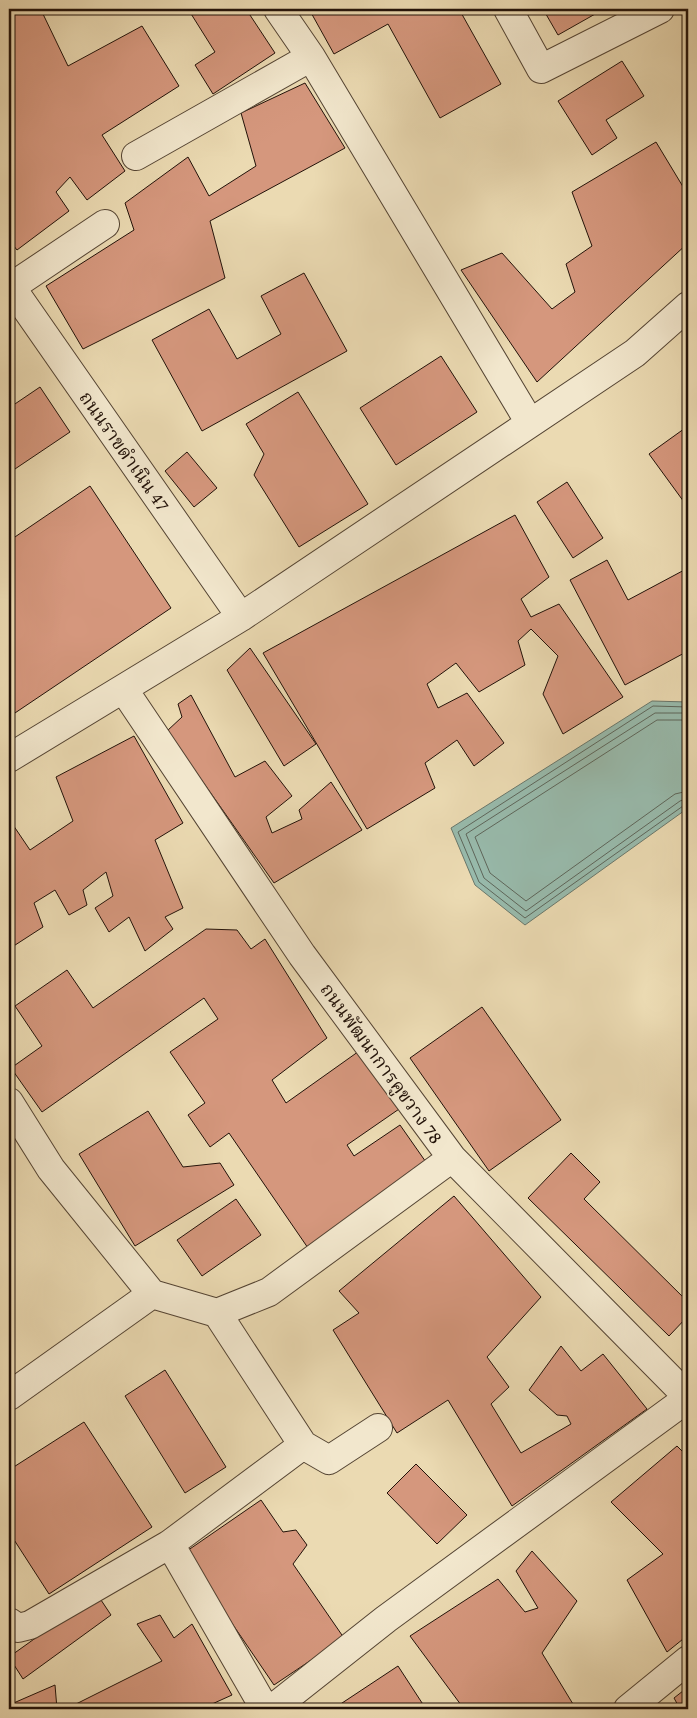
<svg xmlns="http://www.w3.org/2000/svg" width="697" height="1718" font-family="'Gentium Book Plus','Noto Serif Thai',serif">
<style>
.water{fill:#98bbad;stroke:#69776b}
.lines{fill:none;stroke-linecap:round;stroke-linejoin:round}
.shore{stroke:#5d665b;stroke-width:1}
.building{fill:#d5977d;stroke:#221209}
.minor-casing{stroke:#544433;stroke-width:30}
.minor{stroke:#f2e7cd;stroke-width:28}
.labels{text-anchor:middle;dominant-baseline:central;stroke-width:4;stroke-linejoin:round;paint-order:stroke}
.street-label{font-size:19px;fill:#221209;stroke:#f2e7cd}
</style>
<rect width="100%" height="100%" fill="#ebdab2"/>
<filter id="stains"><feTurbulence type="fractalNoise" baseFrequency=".004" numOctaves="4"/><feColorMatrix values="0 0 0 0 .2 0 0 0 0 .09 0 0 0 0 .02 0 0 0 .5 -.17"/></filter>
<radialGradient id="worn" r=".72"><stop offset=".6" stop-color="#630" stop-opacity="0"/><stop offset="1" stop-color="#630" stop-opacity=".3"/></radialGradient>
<!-- water -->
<path class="water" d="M652 701 688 702V808L525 925 475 885 451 828Z"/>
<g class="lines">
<!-- shore -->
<path class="shore" d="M688 707 653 706 458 832 479 882 525 918 683 806 688 805
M688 713H655L466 834 484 878 526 911 680 801 688 798
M688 720H657L475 837 490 873 526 901 675 794 688 791"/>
</g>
<!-- building -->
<path class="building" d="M18 9H38L43 14 68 66 142 26 179 86 102 135 125 171 87 200 70 177 56 192 69 211 17 250 9 240V14Z
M188 9H246L275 53 213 94 195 65 215 52Z
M309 9H459L501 84 440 118 388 24 334 54Z
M543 9H604L558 35Z
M622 61 644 96 606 120 617 138 592 155 558 101Z
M305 83 345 148 210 221 225 278 83 349 46 286 134 230 125 203 188 157 209 196 256 166 241 113Z
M656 142 688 195V243L537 382 461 270 502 253 552 309 575 292 566 264 592 246 572 192Z
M304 273 347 351 202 431 152 340 209 309 237 359 281 334 261 296Z
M441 356 477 412 396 465 360 408Z
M40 387 70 432 9 473V408Z
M298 392 368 504 299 547 254 475 264 454 246 424Z
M688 426V500L684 502 649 454Z
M187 452 217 488 194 507 165 471Z
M567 482 603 538 573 558 537 502Z
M90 486 171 608 9 717V541Z
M515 515 549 577 521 599 531 617 559 604 623 697 563 734 543 694 558 656 531 629 518 641 525 665 479 692 456 663 427 684 438 708 467 693 504 743 474 766 457 740 425 763 435 788 367 829 263 653Z
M607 560 628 600 688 568V651L625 685 570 580Z
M250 648 316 744 284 766 227 670Z
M191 695 235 777 265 761 292 796 266 817 272 833 302 819 299 810 331 782 362 830 274 883 167 731 182 717 178 704Z
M134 736 183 823 155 840 183 908 165 917 173 929 145 951 129 917 109 932 95 908 113 896 106 872 83 890 87 905 69 915 55 890 34 903 43 927 9 949V819L30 850 73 821 56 777Z
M206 929 237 930 251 949 265 939 327 1038 272 1080 286 1103 362 1049 402 1107 347 1145 354 1156 400 1125 428 1165 308 1248 229 1133 210 1147 188 1115 205 1103 170 1052 218 1019 204 998 42 1112 11 1068 42 1046 15 1006 67 970 93 1008Z
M482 1007 561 1120 489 1171 410 1058Z
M148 1111 183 1167 220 1163 234 1185 135 1246 79 1154Z
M571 1153 600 1182 584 1199 688 1302V1316L669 1336 528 1198Z
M454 1196 541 1297 487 1357 509 1387 491 1404 521 1453 571 1424 567 1416 557 1415 529 1390 561 1346 581 1371 603 1354 647 1409 512 1506 448 1400 397 1433 333 1330 359 1313 339 1291Z
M236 1199 261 1235 202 1276 177 1240Z
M165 1370 226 1467 185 1493 125 1396Z
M84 1422 152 1527 49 1594 9 1532V1470Z
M677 1446 688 1457V1635L667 1652 627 1580 663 1554 611 1502Z
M416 1464 467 1515 437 1544 387 1493Z
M261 1500 283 1532 296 1530 307 1545 293 1564 344 1638 274 1685 184 1553Z
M532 1551 577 1601 542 1653 576 1709H464L410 1636 498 1579 525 1612 538 1608 516 1571Z
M97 1594 111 1615 23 1679 9 1657Z
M160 1615 174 1638 192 1624 232 1695 201 1709H66L162 1661 137 1624Z
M398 1666 426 1709H333Z
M55 1685 57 1709H9V1705Z
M688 1687V1709H680L674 1698Z"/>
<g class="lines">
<!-- minor casing -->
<g class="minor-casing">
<path id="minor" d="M278 9 311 57 530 423
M508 9 541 69 660 9
M136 156 311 57
M9 284 241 617
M11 287 105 224
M124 690 302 955 452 1158 688 1397
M9 758 241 617 635 353 688 306
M9 1102 51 1169 152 1294
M9 1396 152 1294 217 1313 269 1292 452 1158
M303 1445 329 1460 378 1428
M170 1544 265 1709
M9 1622 18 1628 30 1625 170 1544 303 1445 217 1313
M272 1709 386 1619 688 1398
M628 1709 688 1660"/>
</g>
<!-- minor -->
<use href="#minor" class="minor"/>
</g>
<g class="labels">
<!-- street labels -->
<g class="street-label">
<text transform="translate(125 451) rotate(55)">ถนนราขดำเนิน 47</text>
<text transform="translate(382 1063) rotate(54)">ถนนพัฒนาการคูขวาง 78</text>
</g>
</g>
<!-- margin -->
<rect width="697" height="1718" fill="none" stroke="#ebdab2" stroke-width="30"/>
<rect x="10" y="10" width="677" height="1698" fill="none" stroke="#221209" stroke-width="2.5"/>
<rect x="15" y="15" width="667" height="1688" fill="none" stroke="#221209"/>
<rect width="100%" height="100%" filter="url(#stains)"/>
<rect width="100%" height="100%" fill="url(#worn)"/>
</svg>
